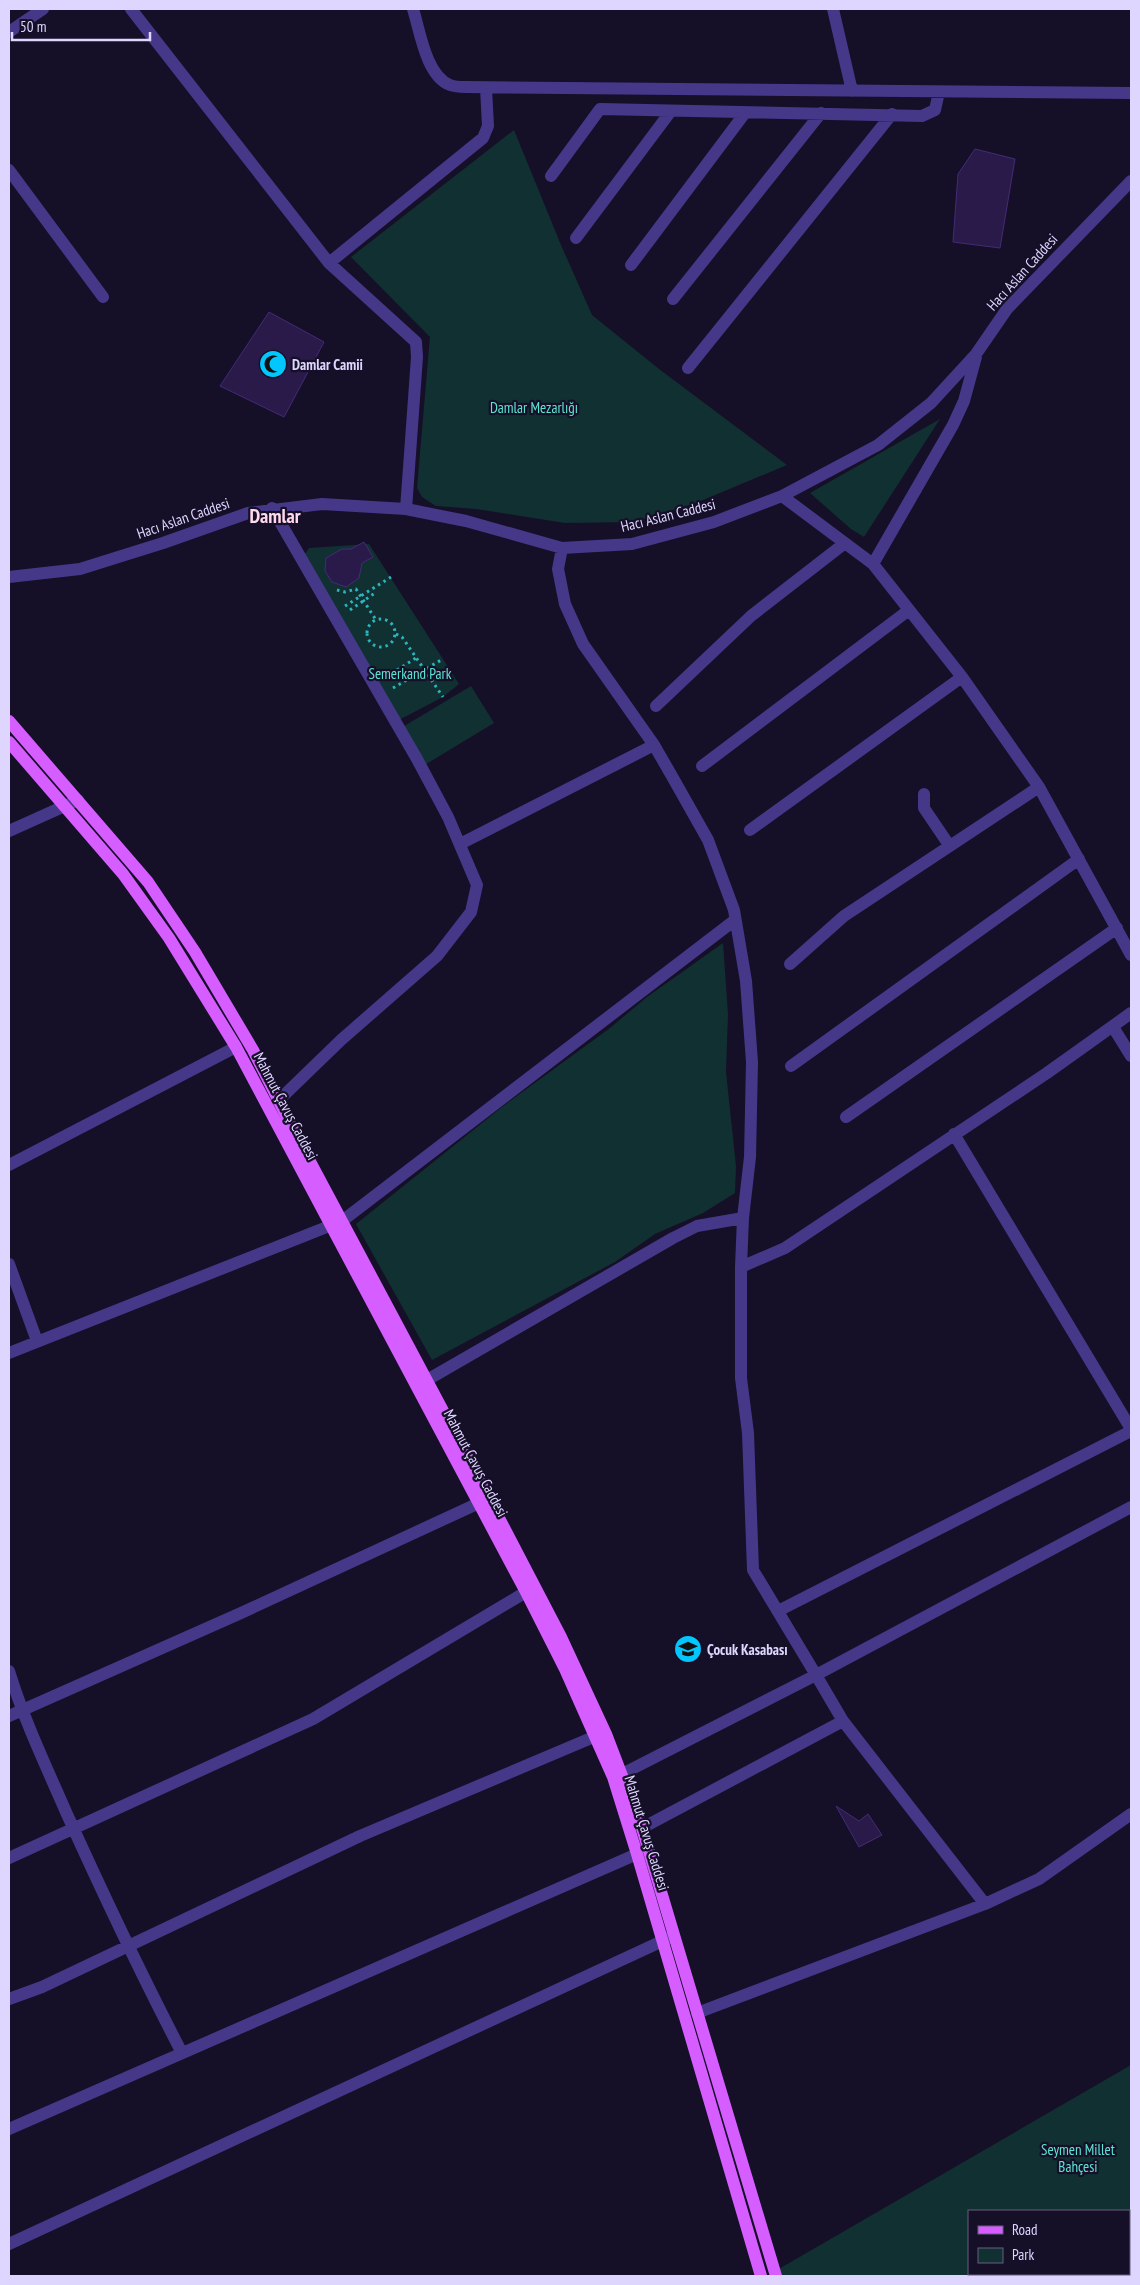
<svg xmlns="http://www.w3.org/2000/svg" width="1140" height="2285" font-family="'PT Sans Narrow',sans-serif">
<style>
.green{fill:#113032;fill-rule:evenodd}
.building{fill:#291a4a;stroke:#432b77}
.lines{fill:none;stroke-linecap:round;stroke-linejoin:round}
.path{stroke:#2bb5be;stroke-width:3;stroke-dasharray:2.5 4;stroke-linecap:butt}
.minor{stroke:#453889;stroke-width:12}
.major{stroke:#d65dff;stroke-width:12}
.labels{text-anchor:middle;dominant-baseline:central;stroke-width:4.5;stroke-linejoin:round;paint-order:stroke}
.street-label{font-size:15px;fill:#dfd6ff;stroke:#160f28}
.poi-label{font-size:15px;font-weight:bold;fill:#dfd6ff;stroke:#160f28;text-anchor:start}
.park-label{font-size:15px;fill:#5ce5d3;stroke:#160f28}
.district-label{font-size:20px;font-weight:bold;fill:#ffd8ec;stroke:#160f28}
</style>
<rect width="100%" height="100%" fill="#160f28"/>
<!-- green -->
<path class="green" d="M514 130 561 245 592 315 659 369 787 465 696 503 633 522 565 523 476 509 436 506 422 497 417 488 430 337 351 257Z
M940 419 864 537 851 529 810 493Z
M369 544 459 684 443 697 397 721 303 557 309 548Z
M471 686 494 723 423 766 401 728Z
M723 943 728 1014 726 1072 736 1166 735 1193 703 1213 655 1234 615 1262 432 1360 356 1224 502 1107 610 1028 647 997Z
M1131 2065V2276H779L777 2270ZM969 2211H1129V2274H969Z"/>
<!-- building -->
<path class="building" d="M975 149 1015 159 1000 248 953 242 958 174Z
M269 312 324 342 284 417 220 386Z
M364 542 373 557 362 563 359 578 346 587 332 582 325 571 326 558 342 549H351Z
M836 1806 859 1821 868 1814 882 1835 859 1847Z"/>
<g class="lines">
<!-- path -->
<path class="path" d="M337 590 345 592 356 589 376 620
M345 606 391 577
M350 610 375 593
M367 633a14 14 0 1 1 28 0a14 14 0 1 1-28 0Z
M396 634 402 637 443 697
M397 670 416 658
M393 688 443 659"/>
<!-- minor -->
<path class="minor" d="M131 9 329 263 416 342 417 357 406 509
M413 9C420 31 426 76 450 85 455 87 461 87 466 87L1131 93
M833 9 852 91
M9 32 43 9
M9 170 103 297
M551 176 600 109 922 116 935 110 939 92
M576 238 671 111
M329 263 483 138 488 126 486 88
M631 265 745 113
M673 299 821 113
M688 368 892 114
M782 496 873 564 962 677 1039 787 1131 955
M272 508 417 759 448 817 477 885 471 912 437 956 341 1040 279 1100
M562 548 558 569 565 604 583 644 654 745 673 778 708 840 734 910 746 981 752 1062 750 1157 743 1218 741 1267
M873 564 953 425 964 401 976 357
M9 577 80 569 163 543 248 513 322 504 406 509 466 521 562 548 632 544 714 522 782 496 878 445 931 403 976 354 1007 309 1131 181
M656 706 751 616 845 543
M702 766 909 610
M924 794V808L949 845
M750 830 962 677
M9 831 78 800
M460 844 654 745
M790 964 844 916 1039 787
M1113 1027 1131 1056
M791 1066 1079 859
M846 1117 1117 928
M954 1134 1131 1429
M9 1165 236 1047
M9 1264 37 1341
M9 1353 342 1221 735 920
M427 1380 673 1238 697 1226 743 1218
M1131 1507 816 1675 843 1721 985 1904 1039 1879 1131 1814
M778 1611 1131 1431
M9 1671C24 1720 46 1766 66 1812 103 1894 141 1974 182 2053
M9 1716 241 1613 479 1503
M622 1774 816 1675 753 1570 748 1433 741 1378V1267L785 1248 1047 1073 1131 1013
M642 1828 843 1721
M9 1858 313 1719 526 1592
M9 1999 42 1987 360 1836 596 1736
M697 2013 985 1904
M9 2129 637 1854
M9 2244 671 1937"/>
<!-- major -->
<path class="major" d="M9 721 148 882 195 952 253 1050 298 1139 449 1422 561 1637 606 1734 642 1828 776 2276
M9 742 123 874 169 938 236 1047 526 1592 565 1669 613 1777 637 1854 761 2276"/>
</g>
<!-- icons -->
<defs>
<g id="mosque-disc" transform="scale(1.4375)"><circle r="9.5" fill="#02c7ff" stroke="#160f28"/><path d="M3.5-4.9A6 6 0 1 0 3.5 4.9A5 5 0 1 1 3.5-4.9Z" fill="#111"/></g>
<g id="school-disc" transform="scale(1.4375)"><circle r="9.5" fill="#02c7ff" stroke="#160f28"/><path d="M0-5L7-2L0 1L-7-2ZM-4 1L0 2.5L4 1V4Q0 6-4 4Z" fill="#111"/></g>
</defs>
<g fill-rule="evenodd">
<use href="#mosque-disc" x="273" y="364"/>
<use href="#school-disc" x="688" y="1649"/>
</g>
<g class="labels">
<!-- street labels -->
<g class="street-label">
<text transform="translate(1022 272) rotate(-48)">Hacı Aslan Caddesi</text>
<text transform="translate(668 515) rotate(-14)">Hacı Aslan Caddesi</text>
<text transform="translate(183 518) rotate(-19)">Hacı Aslan Caddesi</text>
<text transform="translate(286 1106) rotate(62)">Mahmut Çavuş Caddesi</text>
<text transform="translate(476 1463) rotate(62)">Mahmut Çavuş Caddesi</text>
<text transform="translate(647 1833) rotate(73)">Mahmut Çavuş Caddesi</text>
</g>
<!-- poi labels -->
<g class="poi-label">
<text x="292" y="364">Damlar Camii</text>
<text x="707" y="1649">Çocuk Kasabası</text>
</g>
<!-- park labels -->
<g class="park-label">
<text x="534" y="407">Damlar Mezarlığı</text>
<text x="410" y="673">Semerkand Park</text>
<text x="1078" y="2149">Seymen Millet<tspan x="1078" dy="17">Bahçesi</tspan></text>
</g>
<!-- district labels -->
<g class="district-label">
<text x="275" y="516">Damlar</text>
</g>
</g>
<!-- border -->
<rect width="1140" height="2285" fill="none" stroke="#dfd6ff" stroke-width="20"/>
<!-- legend -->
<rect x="968" y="2210" width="162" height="65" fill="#160f28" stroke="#665f7e"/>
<rect x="978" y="2226" width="25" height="8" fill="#d65dff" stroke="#665f7e"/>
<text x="1012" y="2235" font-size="15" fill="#dfd6ff">Road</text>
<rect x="978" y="2248" width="25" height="15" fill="#113032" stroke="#665f7e"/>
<text x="1012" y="2260" font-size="15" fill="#dfd6ff">Park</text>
<!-- scale -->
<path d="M12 32v8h138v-8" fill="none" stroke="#dfd6ff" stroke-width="2.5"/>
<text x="20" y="32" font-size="15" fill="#dfd6ff" stroke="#160f28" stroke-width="4" paint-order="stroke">50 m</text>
</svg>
